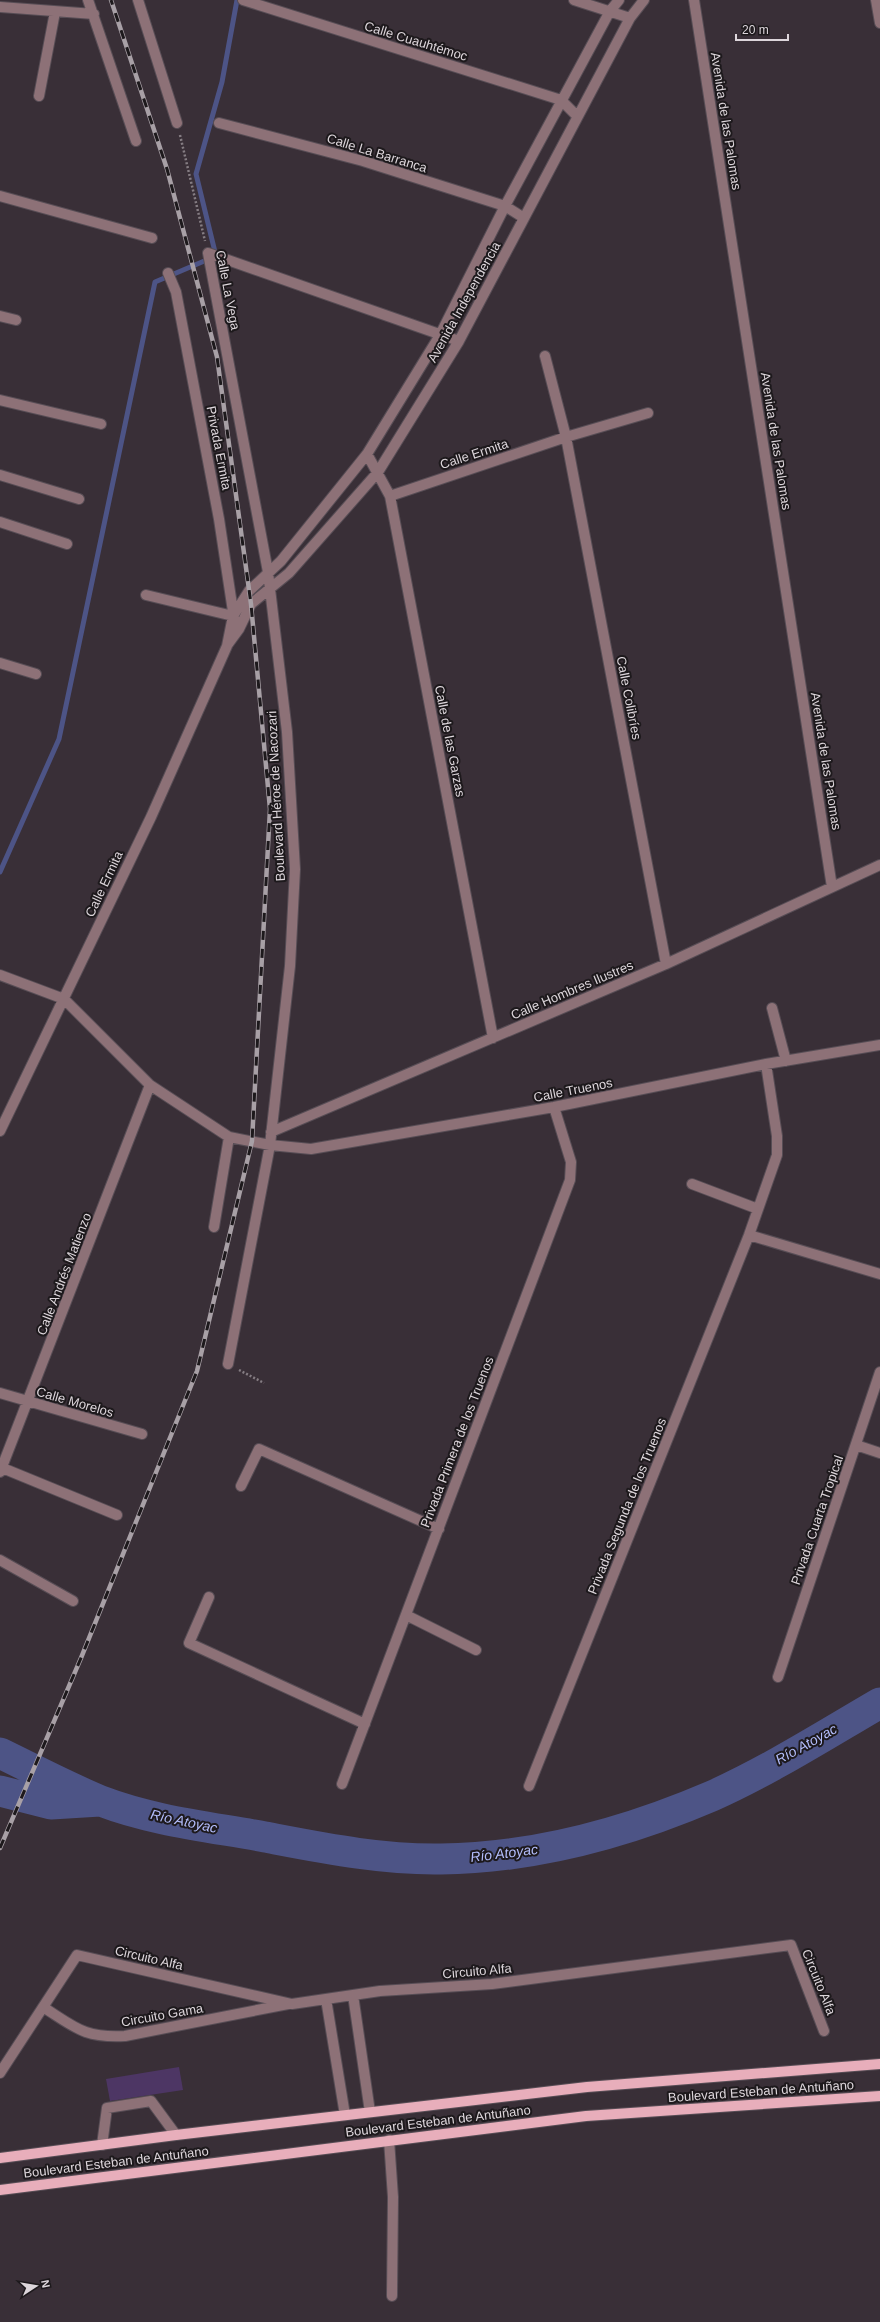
<svg xmlns="http://www.w3.org/2000/svg" width="880" height="2322" font-family="Arial,sans-serif">
<style>
.lines{fill:none;stroke-linecap:round;stroke-linejoin:round}
.stream{stroke:#4d5486;stroke-width:5}
.river{stroke:#4d5486;stroke-width:31}
.building{fill:#4d3664}
.minor-casing{stroke:#574d55;stroke-width:12}
.major-casing{stroke:#574d55;stroke-width:12}
.path{stroke:#857d83;stroke-width:2.5;stroke-dasharray:2 2;stroke-linecap:butt}
.minor{stroke:#8d7177;stroke-width:10}
.major{stroke:#e8aebb;stroke-width:10}
.rail-casing{stroke:#a8a0a6;stroke-width:4.5}
.rail{stroke:#1d191c;stroke-width:3;stroke-dasharray:9;stroke-linecap:butt}
.labels{text-anchor:middle;dominant-baseline:central;stroke-width:4;stroke-linejoin:round;paint-order:stroke}
.street-label{font-size:13px;fill:#ddd6db;stroke:#1d191c}
.water-label{font-size:14px;font-style:italic;fill:#b3bdfb;stroke:#1d191c}
</style>
<rect width="100%" height="100%" fill="#392f37"/>
<g class="lines">
<!-- stream -->
<path class="stream" d="M216 256 196 174 222 82 237 0
M0 872 59 739 155 282 209 259"/>
<!-- river -->
<path class="river" d="M0 1753C33 1769 67 1787 101 1801 153 1821 211 1827 265 1837 323 1848 382 1860 441 1859 533 1858 628 1832 712 1796 770 1770 825 1735 880 1703
M0 1791 51 1804 100 1801"/>
</g>
<!-- building -->
<path class="building" d="M179 2067 183 2090 110 2101 106 2079Z"/>
<g class="lines">
<!-- minor casing -->
<g class="minor-casing">
<path id="minor" d="M88 0 136 141
M138 0 177 123
M243 0 561 100 577 116
M574 0 630 18
M694 0 832 887
M876 0 880 23
M0 7 94 14
M39 96 55 12
M219 123 363 161 505 206 524 218
M0 196 152 238
M208 253 268 572 287 732 295 869 290 966 270 1145 228 1364
M208 253 459 341
M168 273 176 292 219 519 234 618
M0 316 16 320
M545 356 566 437 666 964
M0 400 101 424
M367 454 390 496 493 1038
M0 475 79 499
M390 496 566 437 648 413
M0 522 67 544
M146 595 233 616
M228 644 239 629 251 604 289 573 378 472 459 341 630 18 644 0
M0 663 36 674
M0 975 64 999 150 1085 229 1137 270 1145 311 1149 554 1107 766 1064 880 1045
M772 1008 786 1061
M0 1131 151 817 227 646 233 616 249 591 281 561 367 454 440 335 505 206 610 11 619 0
M271 1132 666 964 880 865
M692 1184 758 1209
M214 1227 229 1137
M749 1235 880 1274
M0 1393 142 1434
M856 1445 880 1453
M0 1467 117 1515
M0 1472 150 1085
M241 1486 259 1449 439 1529
M0 1560 73 1601
M209 1597 189 1643 365 1724
M406 1615 476 1650
M778 1677 880 1372
M342 1784 570 1180 571 1162 554 1107
M529 1786 749 1235 777 1155V1136L766 1064
M353 1995 370 2112
M326 1999 345 2115
M43 2007C76 2028 84 2038 125 2036L288 2004
M0 2073 77 1955 292 2004 380 1991 492 1984 791 1945 824 2031
M389 2140 393 2197 392 2296
M102 2145 107 2108 151 2101 176 2135"/>
</g>
<!-- major casing -->
<g class="major-casing">
<path id="major" d="M0 2158 176 2135 587 2087 880 2064
M0 2190 586 2116 880 2096"/>
</g>
<!-- path -->
<path class="path" d="M180 135 205 241
M239 1370 264 1383"/>
<!-- minor -->
<use href="#minor" class="minor"/>
<!-- major -->
<use href="#major" class="major"/>
<!-- rail casing -->
<g class="rail-casing">
<path id="rail" d="M0 1848 81 1658 197 1371 252 1141 270 809 251 604 217 357 167 169 111 0"/>
</g>
<!-- rail -->
<use href="#rail" class="rail"/>
</g>
<g class="labels">
<!-- street labels -->
<g class="street-label">
<text transform="translate(416 41) rotate(17)">Calle Cuauhtémoc</text>
<text transform="translate(726 121) rotate(81)">Avenida de las Palomas</text>
<text transform="translate(377 153) rotate(17)">Calle La Barranca</text>
<text transform="translate(228 290) rotate(79)">Calle La Vega</text>
<text transform="translate(464 302) rotate(-61)">Avenida Independencia</text>
<text transform="translate(776 441) rotate(81)">Avenida de las Palomas</text>
<text transform="translate(219 448) rotate(79)">Privada Ermita</text>
<text transform="translate(474 454) rotate(-18)">Calle Ermita</text>
<text transform="translate(629 698) rotate(79)">Calle Colibríes</text>
<text transform="translate(450 741) rotate(79)">Calle de las Garzas</text>
<text transform="translate(826 761) rotate(81)">Avenida de las Palomas</text>
<text transform="translate(276 796) rotate(-93)">Boulevard Héroe de Nacozari</text>
<text transform="translate(104 884) rotate(-65)">Calle Ermita</text>
<text transform="translate(572 990) rotate(-23)">Calle Hombres Ilustres</text>
<text transform="translate(573 1090) rotate(-11)">Calle Truenos</text>
<text transform="translate(64 1274) rotate(-69)">Calle Andrés Matienzo</text>
<text transform="translate(75 1402) rotate(16)">Calle Morelos</text>
<text transform="translate(457 1442) rotate(-69)">Privada Primera de los Truenos</text>
<text transform="translate(627 1506) rotate(-68)">Privada Segunda de los Truenos</text>
<text transform="translate(817 1520) rotate(-71)">Privada Cuarta Tropical</text>
<text transform="translate(149 1958) rotate(13)">Circuito Alfa</text>
<text transform="translate(477 1971) rotate(-5)">Circuito Alfa</text>
<text transform="translate(819 1982) rotate(68)">Circuito Alfa</text>
<text transform="translate(162 2015) rotate(-10)">Circuito Gama</text>
<text transform="translate(761 2091) rotate(-4)">Boulevard Esteban de Antuñano</text>
<text transform="translate(438 2121) rotate(-7)">Boulevard Esteban de Antuñano</text>
<text transform="translate(116 2162) rotate(-7)">Boulevard Esteban de Antuñano</text>
</g>
<!-- water labels -->
<g class="water-label">
<text transform="translate(806 1744) rotate(-29)">Río Atoyac</text>
<text transform="translate(184 1821) rotate(12)">Río Atoyac</text>
<text transform="translate(504 1853) rotate(-7)">Río Atoyac</text>
</g>
</g>
<!-- north arrow -->
<g transform="translate(36 2286) rotate(78)" stroke="#1d191c" stroke-width="3" paint-order="stroke">
<path d="M0-3L7 15L0 10L-7 15Z" fill="#ddd6db"/>
<text y="-6" font-size="11" font-weight="bold" text-anchor="middle" fill="#ddd6db">N</text>
</g>
<!-- scale -->
<path d="M736 34v6h52v-6" fill="none" stroke="#ddd6db" stroke-width="2"/>
<text x="742" y="34" font-size="12" fill="#ddd6db" stroke="#1d191c" stroke-width="3" paint-order="stroke">20 m</text>
</svg>
